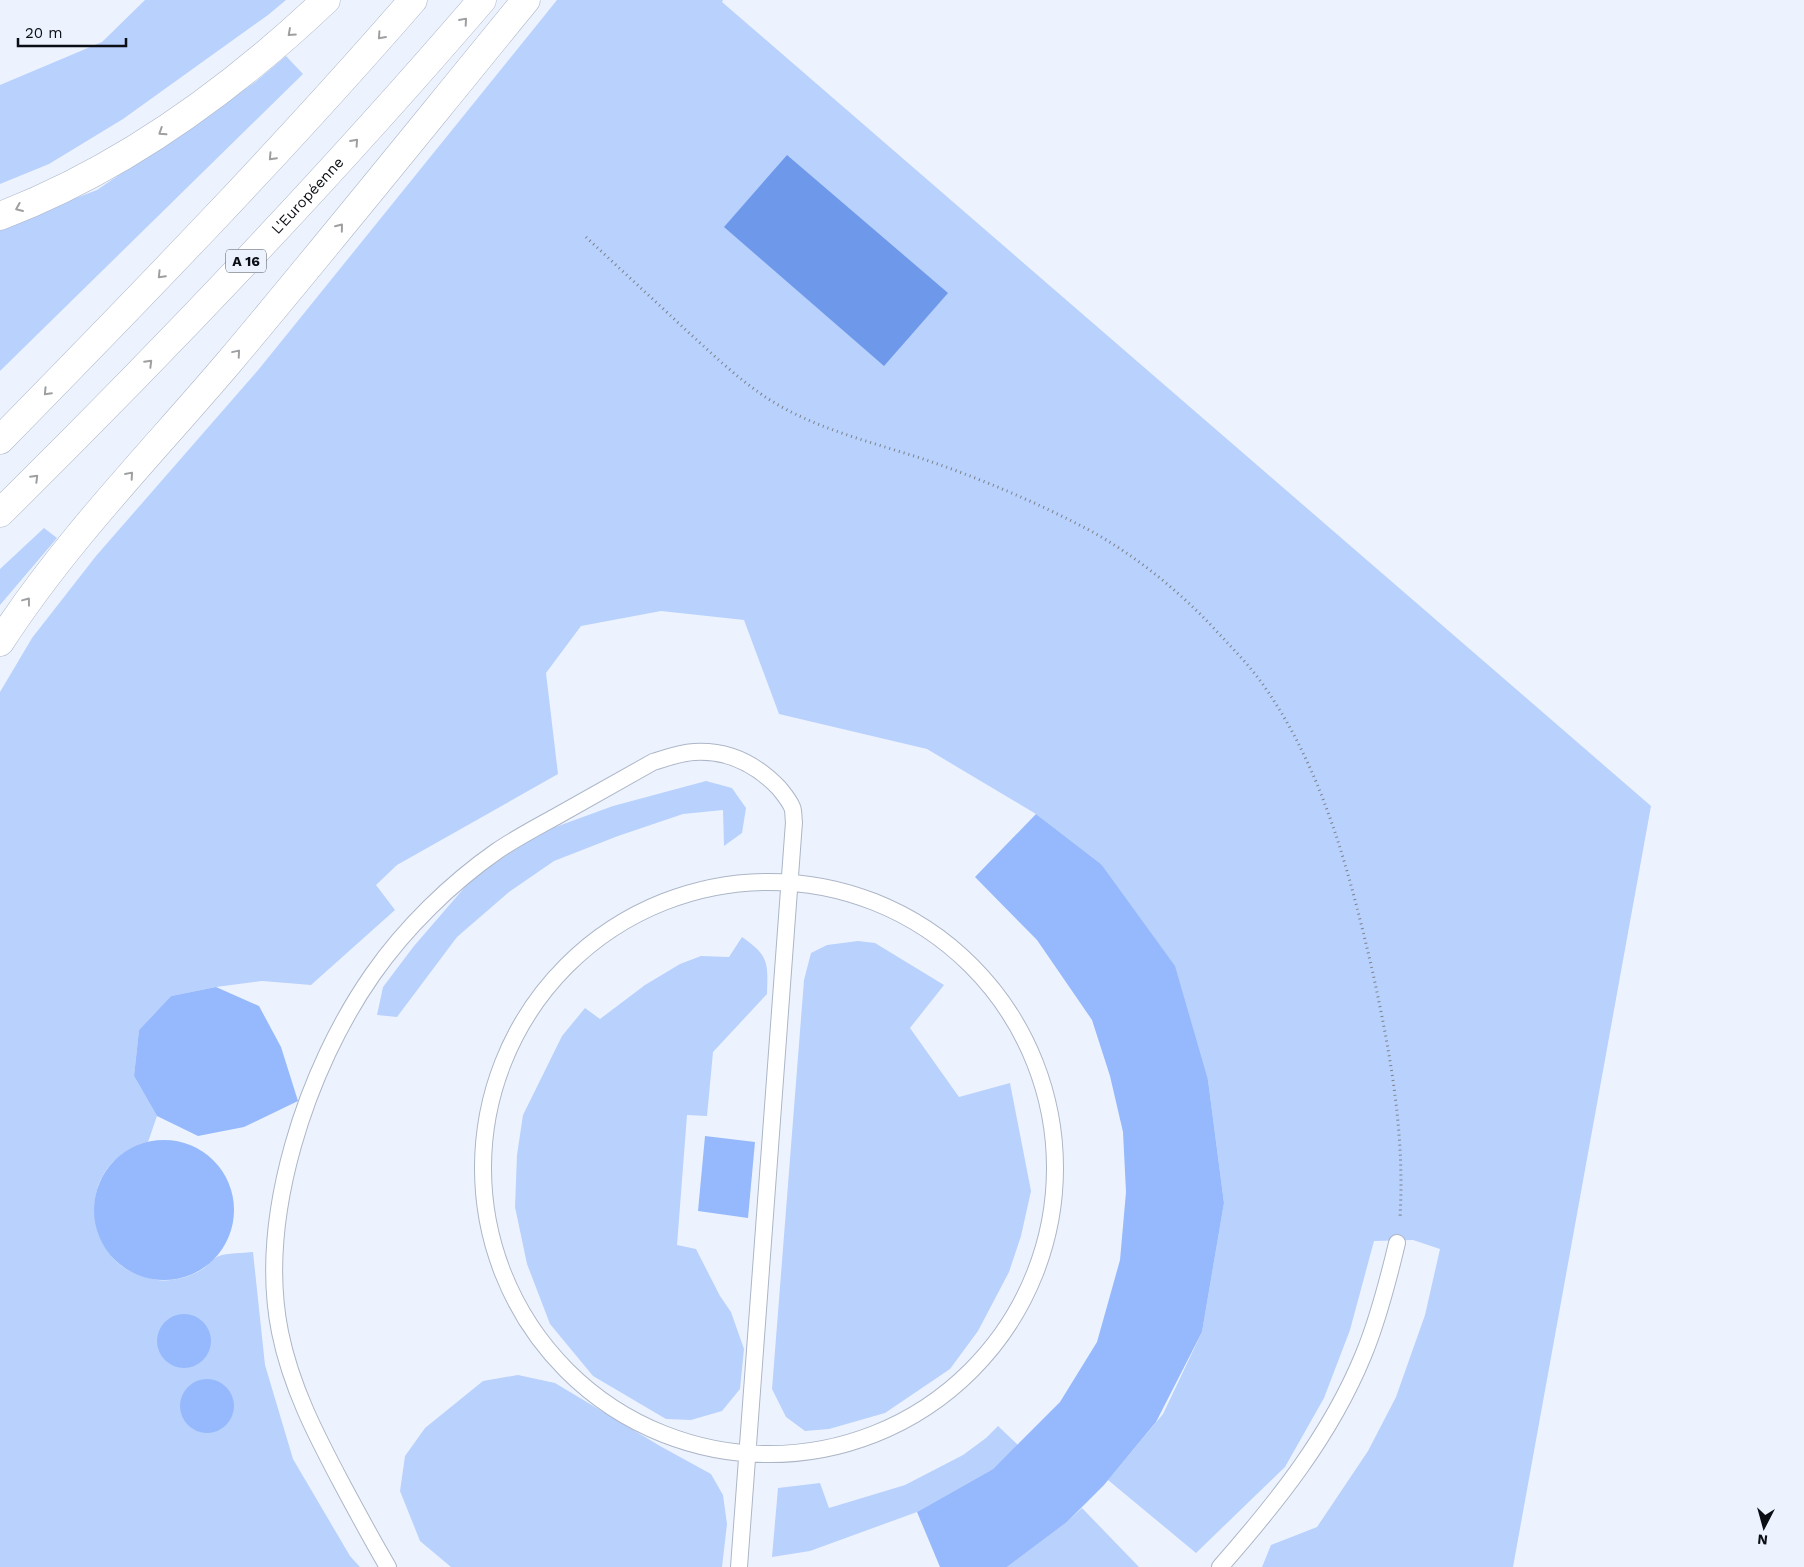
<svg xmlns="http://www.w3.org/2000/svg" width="1804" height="1567" font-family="'Work Sans',sans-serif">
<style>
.green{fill:#b9d1fd}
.water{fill:#6e99ea}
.building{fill:#95b9fc}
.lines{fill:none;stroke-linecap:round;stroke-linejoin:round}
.service-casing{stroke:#acb6c7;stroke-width:18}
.motorway-casing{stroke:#acb6c7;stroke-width:29}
.path{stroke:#7d828a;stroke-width:3;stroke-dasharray:1 4;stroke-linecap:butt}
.service{stroke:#fff;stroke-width:16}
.motorway{stroke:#fff;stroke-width:28}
.oneway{stroke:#9d9fa1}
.labels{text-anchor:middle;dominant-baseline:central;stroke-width:4;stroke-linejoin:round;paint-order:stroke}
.shield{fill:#edf3fe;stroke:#4f535a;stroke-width:1}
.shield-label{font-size:14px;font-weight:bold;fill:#0b0e14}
.street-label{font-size:15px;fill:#0b0e14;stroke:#edf3fe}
</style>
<rect width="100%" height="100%" fill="#edf3fe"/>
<!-- green -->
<path class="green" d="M145 0H286L268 15 123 119 49 164 0 184V85L102 42Z
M557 0H723L722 2 1651 806 1513 1567H1262L1271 1545 1317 1527 1368 1451 1396 1397 1425 1315 1440 1249 1413 1240 1374 1241 1350 1330 1324 1398 1285 1467 1196 1553 1108 1480 1163 1414 1202 1332 1224 1203 1208 1080 1101 864 1036 814 927 749 779 714 744 620 661 611 581 626 546 673 558 774 397 865 376 885 395 910 311 985 262 981 216 987 171 996 139 1030 134 1076 157 1116 148 1142C134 1148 122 1153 112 1163 85 1191 91 1238 118 1263 129 1273 143 1277 157 1280 171 1282 192 1277 204 1268 208 1264 213 1258 219 1256 226 1253 244 1253 253 1252L265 1365 293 1459 350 1556 360 1567H0V692L32 638 96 556 259 369Z
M286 56 303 74 0 371V227L97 190 254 83Z
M44 528 57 538 0 605V569Z
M706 781 732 788 746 808 742 833 724 846 723 810 683 814 618 836 554 861 509 892 457 937 397 1017 377 1015 383 987 414 946 471 880 539 833 613 806Z
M742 937C769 956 768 962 767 994L713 1052 707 1116 687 1115 677 1245 696 1249 720 1296 731 1312 744 1349 740 1389 722 1411 691 1420 666 1419 593 1376 550 1324 527 1264 515 1207 517 1155 523 1115 562 1036 585 1008 600 1019 645 985 680 964 701 956 729 957Z
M858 941 875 943 944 985 910 1028 959 1097 1010 1083 1031 1191 1021 1236 1009 1272 978 1331 950 1369 885 1413 829 1429 805 1431 786 1417 772 1389 804 980 811 953 827 945Z
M518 1375 555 1383 660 1446 711 1474 723 1495 727 1524 722 1567H451L420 1541 400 1491 405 1456 425 1428 483 1381Z
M998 1426 1018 1445 993 1469 917 1512 810 1551 772 1557 778 1488 820 1483 829 1508 905 1485 963 1455 986 1438Z
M1082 1508 1139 1567H1007L1067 1522Z"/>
<!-- water -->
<path class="water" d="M787 155 948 293 884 366 724 227Z"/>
<!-- building -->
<path class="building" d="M1036 814 1101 864 1175 966 1208 1080 1224 1203 1202 1332 1156 1422 1104 1485 1067 1522 1007 1567H940L917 1512 993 1469 1060 1402 1097 1342 1120 1260 1126 1192 1123 1132 1110 1076 1092 1020 1037 940 975 877Z
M216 987 259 1006 281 1047 298 1101 244 1127 198 1136 157 1116 134 1076 139 1030 171 996Z
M705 1136 755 1142 748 1218 698 1211Z
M94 1210a70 70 0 1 1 140 0a70 70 0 1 1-140 0Z
M157 1341a27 27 0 1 1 54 0a27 27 0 1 1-54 0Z
M180 1406a27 27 0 1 1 54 0a27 27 0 1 1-54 0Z"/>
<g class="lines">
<!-- service casing -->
<g class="service-casing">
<path id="service" d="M483 1168a286 286 0 1 1 572 0a286 286 0 1 1-572 0Z
M388 1567C372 1540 357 1512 342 1484 316 1435 291 1387 280 1332 257 1217 307 1068 373 974 405 928 451 883 497 851 516 838 537 827 557 816 589 798 621 780 653 762 666 758 679 753 694 752 727 750 756 764 779 788 783 793 789 800 792 807 794 811 793 817 794 822L739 1567
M1220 1567C1277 1502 1330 1436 1363 1356 1378 1320 1388 1281 1397 1243"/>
</g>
<!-- motorway casing -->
<g class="motorway-casing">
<g id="motorway">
<path d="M0 216C123 169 231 90 326 0"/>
<path d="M0 440C141 296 281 152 413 0"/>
<path id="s1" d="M0 513C167 348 329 178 482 0"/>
<path d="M0 642C66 540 152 453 230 361 330 242 427 121 526 0"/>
</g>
</g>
<!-- path -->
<path class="path" d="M586 237C620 269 654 300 688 332 717 358 745 386 780 406 826 432 879 444 929 461 984 480 1038 503 1089 530 1133 554 1174 587 1209 623 1228 644 1248 663 1264 686 1323 770 1349 871 1372 969 1390 1051 1405 1133 1400 1217"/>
<!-- service -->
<use href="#service" class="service"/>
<!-- motorway -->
<use href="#motorway" class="motorway"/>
</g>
<!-- one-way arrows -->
<defs><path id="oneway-chevron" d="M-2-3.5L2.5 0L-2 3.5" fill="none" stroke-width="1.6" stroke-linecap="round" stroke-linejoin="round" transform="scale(1.25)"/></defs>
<g class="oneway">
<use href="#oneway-chevron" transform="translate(464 21) rotate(-49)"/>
<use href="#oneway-chevron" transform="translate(291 33) rotate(138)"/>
<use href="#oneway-chevron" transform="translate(381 36) rotate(132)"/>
<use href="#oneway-chevron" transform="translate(162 132) rotate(147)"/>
<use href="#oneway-chevron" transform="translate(355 142) rotate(-48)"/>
<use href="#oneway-chevron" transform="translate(272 157) rotate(133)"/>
<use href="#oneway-chevron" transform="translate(19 208) rotate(157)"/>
<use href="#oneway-chevron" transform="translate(340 227) rotate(-51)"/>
<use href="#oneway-chevron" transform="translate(161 275) rotate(134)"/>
<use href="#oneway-chevron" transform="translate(237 353) rotate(-50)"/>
<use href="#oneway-chevron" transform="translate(149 363) rotate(-45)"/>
<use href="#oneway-chevron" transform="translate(47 392) rotate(134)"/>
<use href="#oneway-chevron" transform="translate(130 475) rotate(-49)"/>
<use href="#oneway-chevron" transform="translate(35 478) rotate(-45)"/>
<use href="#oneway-chevron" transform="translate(27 601) rotate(-53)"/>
</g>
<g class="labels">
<!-- shield labels -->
<rect class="shield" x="226" y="249.5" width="40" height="23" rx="4"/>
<g class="shield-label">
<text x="246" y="261">A 16</text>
</g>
<!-- street labels -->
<g class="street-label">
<text stroke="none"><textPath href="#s1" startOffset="442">L'Européenne</textPath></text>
</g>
</g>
<!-- north arrow -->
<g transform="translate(1764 1527) rotate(186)" stroke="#edf3fe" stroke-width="4" paint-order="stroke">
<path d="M0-4L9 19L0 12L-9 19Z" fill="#0b0e14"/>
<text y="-8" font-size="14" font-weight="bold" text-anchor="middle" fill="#0b0e14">N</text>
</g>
<!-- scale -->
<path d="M18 38v8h108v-8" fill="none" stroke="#0b0e14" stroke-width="2.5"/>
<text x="25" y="38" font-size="15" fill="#0b0e14" stroke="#edf3fe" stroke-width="4" paint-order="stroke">20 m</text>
</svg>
